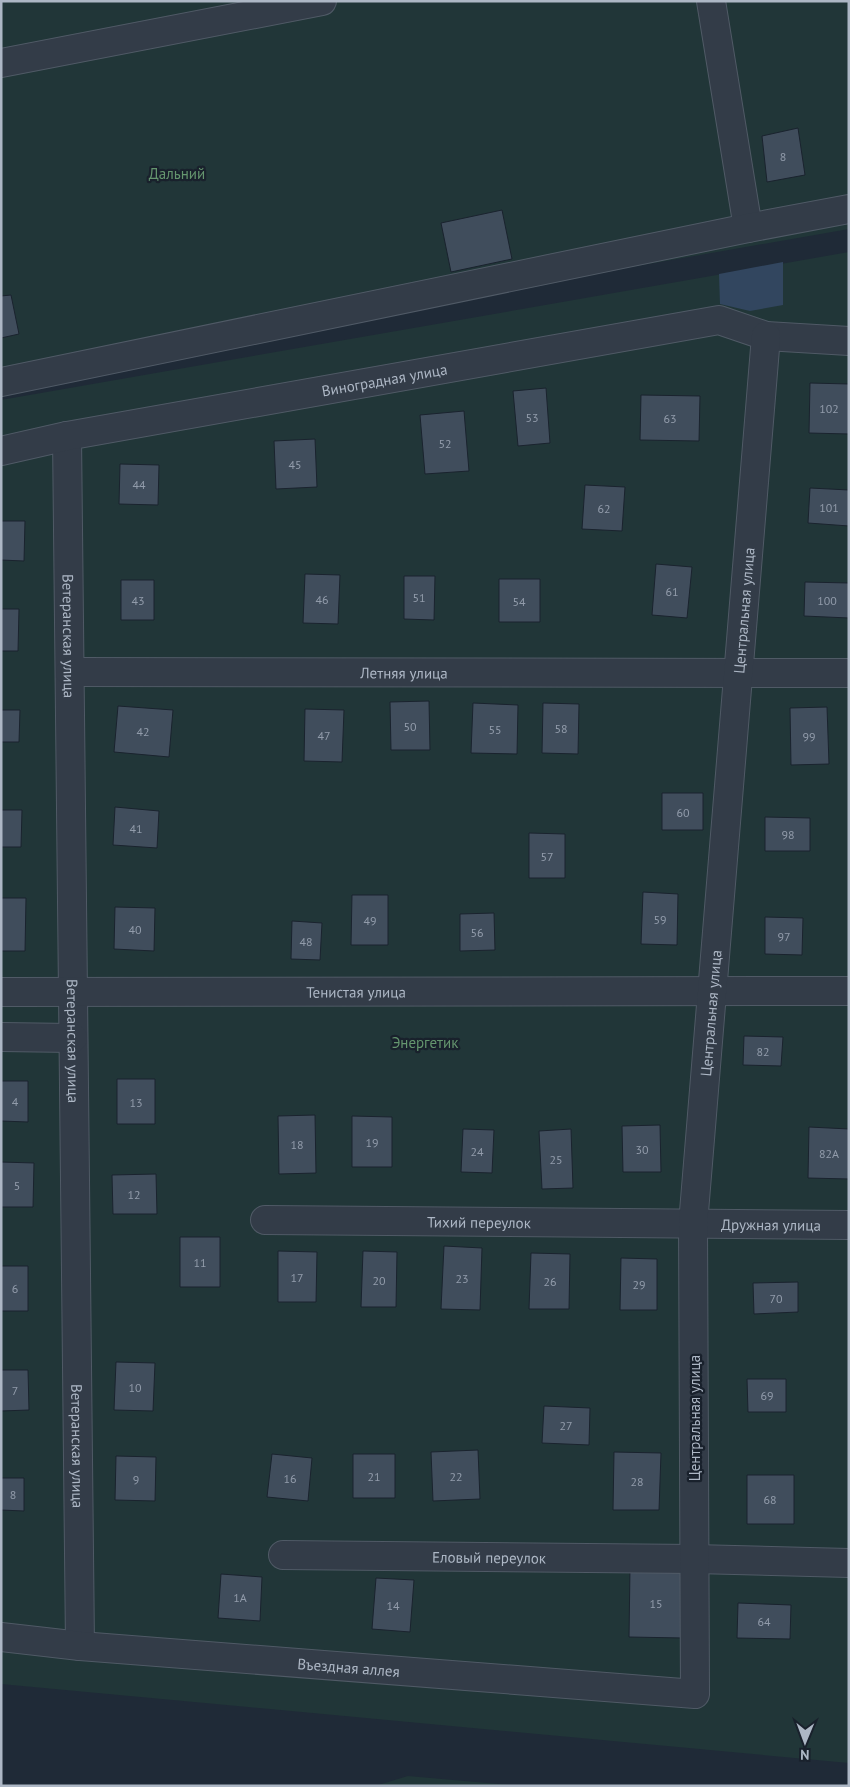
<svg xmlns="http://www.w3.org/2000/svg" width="850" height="1787" font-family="'PT Sans',sans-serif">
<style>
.green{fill:#213638}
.water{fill:#32465f}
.building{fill:#404d5c;stroke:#1a232e}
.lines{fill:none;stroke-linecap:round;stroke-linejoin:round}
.minor-casing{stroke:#505a66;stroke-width:30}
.minor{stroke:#333c48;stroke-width:28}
.labels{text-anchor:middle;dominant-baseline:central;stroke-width:4.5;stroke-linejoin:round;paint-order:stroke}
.number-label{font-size:12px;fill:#929cab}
.park-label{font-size:15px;fill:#64956e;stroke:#19212c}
.street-label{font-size:15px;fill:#adb7c5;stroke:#19212c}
</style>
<rect width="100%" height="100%" fill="#1f2a37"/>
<!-- green -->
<path class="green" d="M1 1H849V229L1 377Z
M849 252V1763L1 1684V400Z
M408 1776 520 1786H375Z"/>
<!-- water -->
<path class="water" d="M783 262V305L750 311 720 304 719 274Z"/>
<!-- building -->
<path class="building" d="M798 128 805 175 767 182 762 136Z
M502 210 512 259 451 272 441 223Z
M11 295 19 334 1 338V296Z
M810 383 849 384V434L809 433Z
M546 388 550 443 518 446 513 391Z
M641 395 700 396 699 441 640 440Z
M464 411 469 471 425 474 420 415Z
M315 439 317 487 276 489 274 441Z
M120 464 159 465 158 505 119 504Z
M585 485 625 487 622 531 582 529Z
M810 488 849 490V526L808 523Z
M1 521H25L24 561 1 560Z
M656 564 692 567 687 618 652 615Z
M305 574 340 575 338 624 303 623Z
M404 576H435L434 620 404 619Z
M499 579H540V622H499Z
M121 580H154V620H121Z
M805 582 849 583V618L804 616Z
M1 609H19L18 651H1Z
M429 701 430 750H391L390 702Z
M473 703 518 705 517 754 471 753Z
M543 703 579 704 578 754 542 753Z
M118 706 173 710 169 757 114 752Z
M827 707 829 764 791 765 790 708Z
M305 709 344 710 342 762 304 761Z
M1 710H20L19 742H1Z
M662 793H703V830H662Z
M115 807 159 811 157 848 113 845Z
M1 810H22L21 847H1Z
M765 817 810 818V851H765Z
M529 833 565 834V878H529Z
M643 892 678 894 677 945 641 944Z
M352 895H388V945H351Z
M1 898H26L25 951H1Z
M115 907 155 908 154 951 114 949Z
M494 913 495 950 460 951V914Z
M765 917 803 918 802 955 765 954Z
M292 921 322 923 320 960 291 959Z
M744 1036 783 1037 781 1066 743 1065Z
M117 1079H155V1124H117Z
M1 1081H28V1122L1 1121Z
M315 1115 316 1173 279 1174 278 1116Z
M352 1116 392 1117V1167H352Z
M660 1125 661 1172H623L622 1126Z
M809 1127 849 1129V1179L808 1178Z
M463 1129 494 1130 492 1173 461 1172Z
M571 1129 573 1188 542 1189 539 1131Z
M1 1162 34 1163 33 1207H1Z
M156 1174 157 1214H113L112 1175Z
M180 1237H220V1287H180Z
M444 1246 482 1248 480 1310 441 1309Z
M278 1251 317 1252 316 1302H278Z
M363 1251 397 1252 396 1307H361Z
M531 1253 570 1254 569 1309H529Z
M621 1258 657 1259V1310H620Z
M1 1266H28V1311H1Z
M798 1282V1312L754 1314 753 1283Z
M116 1362 155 1363 153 1411 114 1410Z
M1 1370H28L29 1410 1 1411Z
M747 1379H786V1412H748Z
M544 1406 590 1408 589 1445 542 1443Z
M478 1450 480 1499 433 1501 431 1452Z
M614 1452 661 1453 659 1510H613Z
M272 1454 312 1458 308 1501 267 1497Z
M353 1454H395V1498H353Z
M116 1456 156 1457 155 1501 115 1500Z
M747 1475H794V1524H747Z
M1 1478H24V1511L1 1510Z
M630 1567 684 1568 683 1638 629 1637Z
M221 1574 262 1577 260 1621 218 1618Z
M376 1578 414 1580 410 1632 372 1629Z
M738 1603 791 1605 790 1639 737 1638Z"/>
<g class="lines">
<!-- minor casing -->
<g class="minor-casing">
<g id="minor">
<path d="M711 1 748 228"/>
<path d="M1 63 322 1"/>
<path d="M1 382 748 228 849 209"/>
<path id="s1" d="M67 436 80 1646"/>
<path id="s2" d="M1 451 67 436 719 320 766 336 849 341"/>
<path id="s3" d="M70 672 849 673"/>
<path id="s4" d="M1 992 849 991"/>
<path d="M1 1037 73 1038"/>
<path id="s5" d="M265 1220 849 1225"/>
<path id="s6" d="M283 1555 695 1559 849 1563"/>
<path id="s7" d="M1 1637 80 1646 695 1694 693 1224 766 336"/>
</g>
</g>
<!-- minor -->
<use href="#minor" class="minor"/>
</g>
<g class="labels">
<!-- number labels -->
<g class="number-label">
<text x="783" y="156">8</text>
<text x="829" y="408">102</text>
<text x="532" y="417">53</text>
<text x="670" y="418">63</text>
<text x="445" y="443">52</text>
<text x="295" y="464">45</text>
<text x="139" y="484">44</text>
<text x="829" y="507">101</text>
<text x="604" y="508">62</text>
<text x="672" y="591">61</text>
<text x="419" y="597">51</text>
<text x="322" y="599">46</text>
<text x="138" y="600">43</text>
<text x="827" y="600">100</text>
<text x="519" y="601">54</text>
<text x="410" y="726">50</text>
<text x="561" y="728">58</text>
<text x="495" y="729">55</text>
<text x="143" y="731">42</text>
<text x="324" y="735">47</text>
<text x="809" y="736">99</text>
<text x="683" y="812">60</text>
<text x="136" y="828">41</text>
<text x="788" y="834">98</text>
<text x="547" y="856">57</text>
<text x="660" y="919">59</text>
<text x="370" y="920">49</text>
<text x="135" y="929">40</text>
<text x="477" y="932">56</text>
<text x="784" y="936">97</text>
<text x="306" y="941">48</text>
<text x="763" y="1051">82</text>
<text x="15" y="1101">4</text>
<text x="136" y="1102">13</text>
<text x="372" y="1142">19</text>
<text x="297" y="1144">18</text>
<text x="642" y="1149">30</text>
<text x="477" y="1151">24</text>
<text x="829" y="1153">82А</text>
<text x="556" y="1159">25</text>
<text x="17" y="1185">5</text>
<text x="134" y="1194">12</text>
<text x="200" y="1262">11</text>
<text x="297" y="1277">17</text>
<text x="462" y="1278">23</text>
<text x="379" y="1280">20</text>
<text x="550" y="1281">26</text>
<text x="639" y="1284">29</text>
<text x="15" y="1288">6</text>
<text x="776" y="1298">70</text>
<text x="135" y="1387">10</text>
<text x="15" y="1390">7</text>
<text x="767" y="1395">69</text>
<text x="566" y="1425">27</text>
<text x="374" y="1476">21</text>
<text x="456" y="1476">22</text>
<text x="290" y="1478">16</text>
<text x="136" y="1479">9</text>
<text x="637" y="1481">28</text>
<text x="13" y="1494">8</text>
<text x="770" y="1499">68</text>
<text x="240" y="1597">1А</text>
<text x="656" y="1603">15</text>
<text x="393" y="1605">14</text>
<text x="764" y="1621">64</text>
</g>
<!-- park labels -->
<g class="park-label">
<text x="177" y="173">Дальний</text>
<text x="425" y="1042">Энергетик</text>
</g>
<!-- street labels -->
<g class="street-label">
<text stroke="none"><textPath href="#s2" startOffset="390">Виноградная улица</textPath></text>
<text stroke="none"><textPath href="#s7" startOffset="1782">Центральная улица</textPath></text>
<text stroke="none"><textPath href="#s1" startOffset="200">Ветеранская улица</textPath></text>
<text stroke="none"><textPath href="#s3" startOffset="334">Летняя улица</textPath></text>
<text stroke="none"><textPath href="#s4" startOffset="355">Тенистая улица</textPath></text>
<text stroke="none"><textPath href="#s7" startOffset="1378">Центральная улица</textPath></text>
<text stroke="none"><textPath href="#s1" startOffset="605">Ветеранская улица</textPath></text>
<text stroke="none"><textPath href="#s5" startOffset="214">Тихий переулок</textPath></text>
<text stroke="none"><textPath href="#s5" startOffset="506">Дружная улица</textPath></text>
<text transform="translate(694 1418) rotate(-90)">Центральная улица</text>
<text stroke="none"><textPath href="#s1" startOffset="1010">Ветеранская улица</textPath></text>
<text stroke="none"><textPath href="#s6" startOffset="206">Еловый переулок</textPath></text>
<text stroke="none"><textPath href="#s7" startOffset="349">Въездная аллея</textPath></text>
</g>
</g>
<!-- border -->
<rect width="850" height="1787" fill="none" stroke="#adb7c5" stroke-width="5"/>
<!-- north arrow -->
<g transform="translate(805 1742) rotate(181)" stroke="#19212c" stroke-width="4" paint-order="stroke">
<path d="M0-4L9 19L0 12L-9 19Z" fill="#adb7c5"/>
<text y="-8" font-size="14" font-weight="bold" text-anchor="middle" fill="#adb7c5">N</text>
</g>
</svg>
